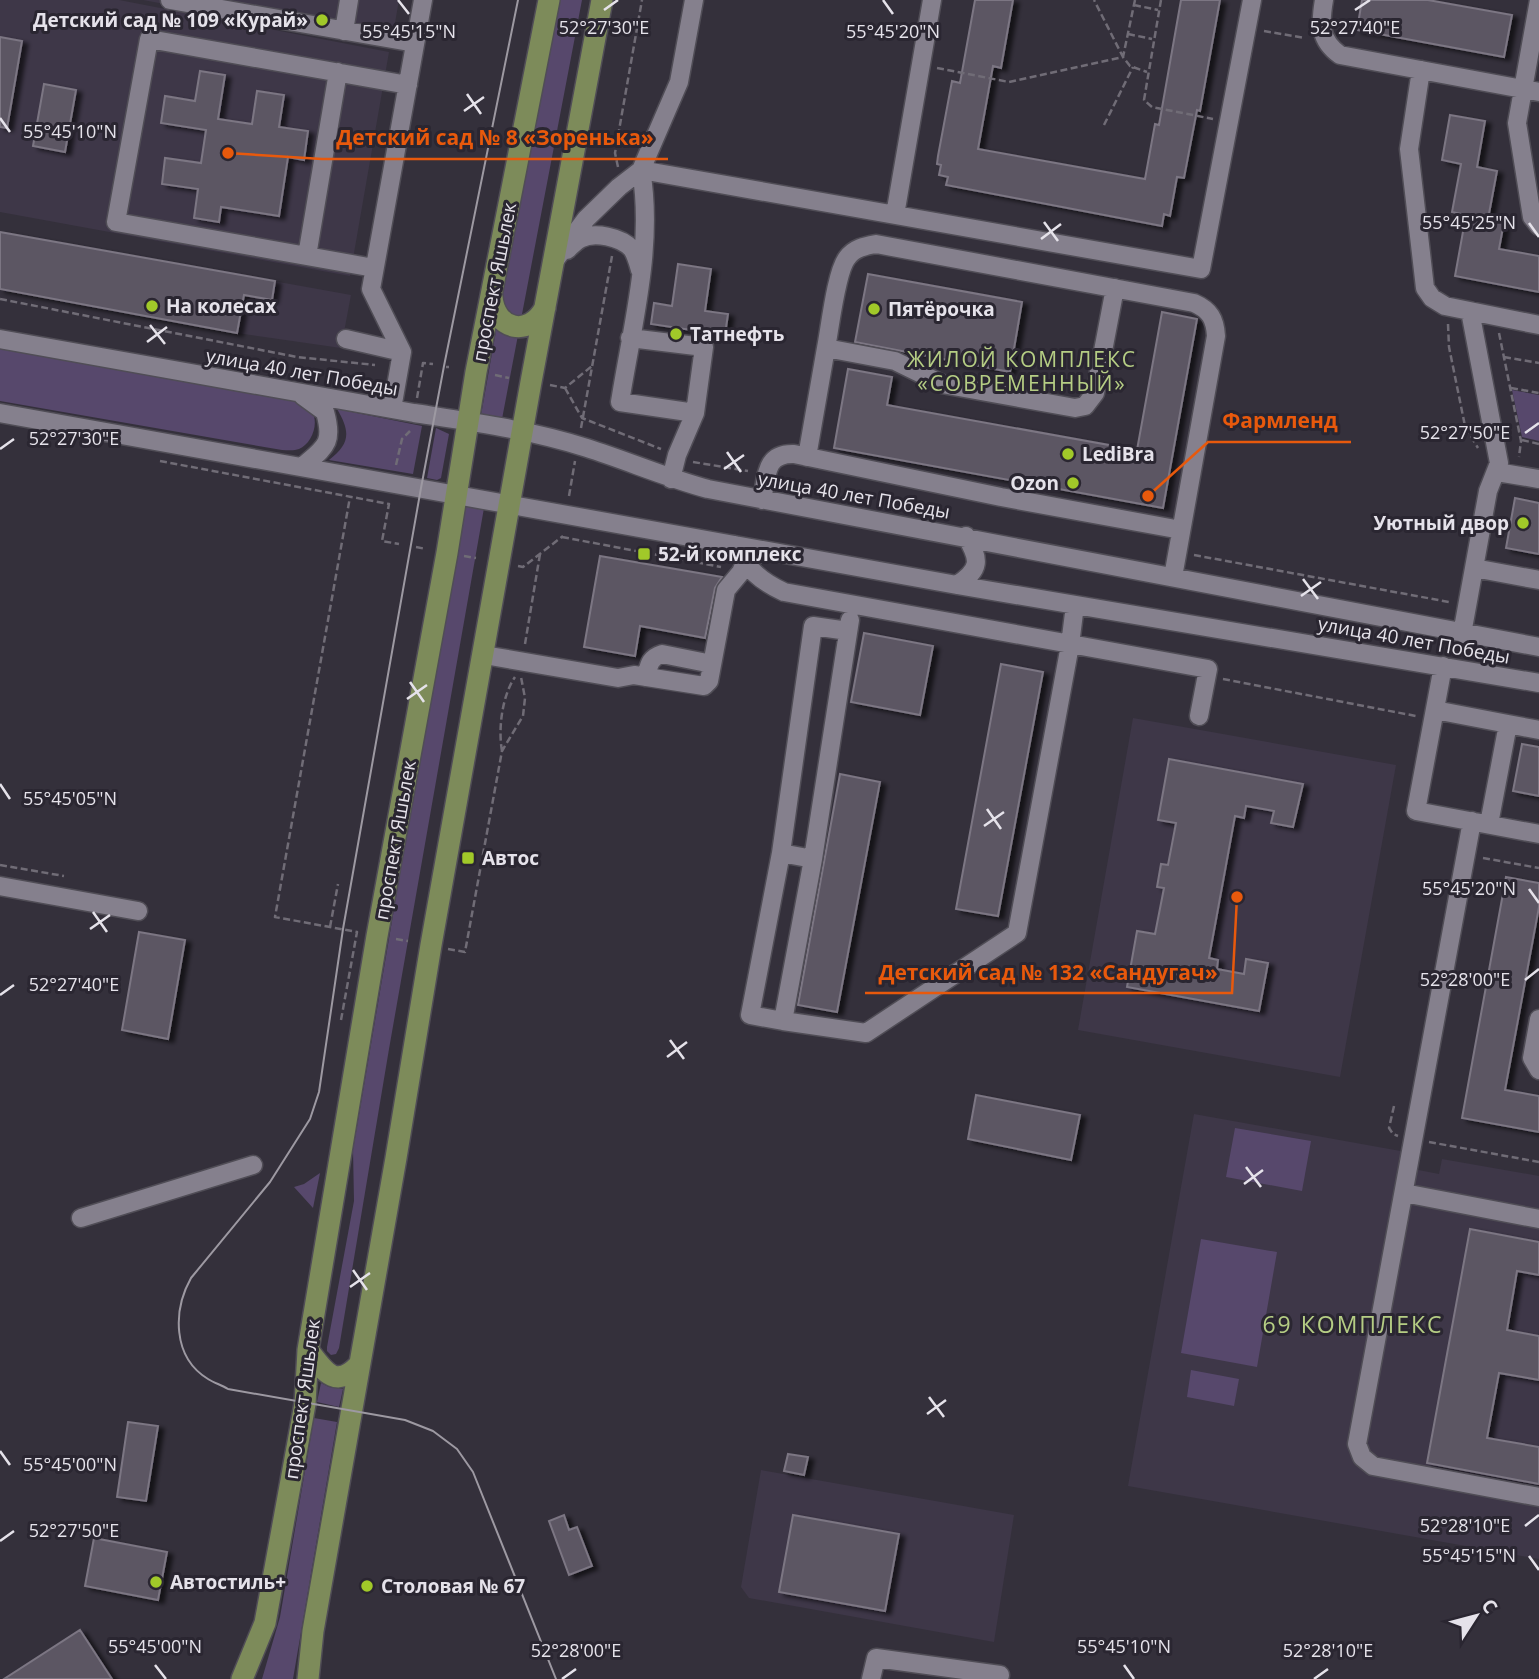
<svg xmlns="http://www.w3.org/2000/svg" width="1539" height="1679" font-family="'Open Sans',sans-serif">
<style>
.built{fill:#3e3748}
.green{fill:#57486c}
.building{fill:#5c5764;stroke:#7c7683;stroke-width:2;filter:url(#shadow)}
.lines{fill:none;stroke-linecap:round;stroke-linejoin:round}
.minor-casing{stroke:#504d56;stroke-width:21}
.major-casing{stroke:#504d56;stroke-width:24}
.path{stroke:#706c76;stroke-width:2.5;stroke-dasharray:7 3.5;stroke-linecap:butt}
.minor{stroke:#85808d;stroke-width:18}
.major{stroke:#7d8b5a;stroke-width:21}
.tram{stroke:#9d99a2;stroke-width:2}
.ticks{fill:none;stroke:#e5e2ea;stroke-width:2.5}
.poi-dot{fill:#a1c929;stroke:#2a2631;stroke-width:2.5}
.labels{text-anchor:middle;dominant-baseline:central;stroke-width:6;stroke-linejoin:round;paint-order:stroke}
.poi-label{font-size:19px;font-weight:bold;fill:#e5e2ea;stroke:#2a2631;text-anchor:start}
.street-label{font-size:19px;fill:#e5e2ea;stroke:#2a2631}
.neighbourhood-label{font-size:21px;letter-spacing:2px;fill:#b5cd84;stroke:#2a2631}
.quarter-label{font-size:23px;letter-spacing:2px;fill:#b5cd84;stroke:#2a2631}
.ticks-label{font-size:18px;text-anchor:middle;fill:#e5e2ea;stroke:#2a2631;stroke-width:6;stroke-linejoin:round;paint-order:stroke}
.leader{fill:none;stroke:#e8590c;stroke-width:2.5}
.callout-dot{fill:#e8590c;stroke:#2a2631;stroke-width:2.5}
.callout-label{font-size:21px;text-anchor:middle;font-weight:bold;fill:#e8590c;stroke:#2a2631;stroke-width:6;stroke-linejoin:round;paint-order:stroke}
</style>
<defs>
<filter id="shadow"><feDropShadow dx="5.5" dy="3" stdDeviation="2" flood-color="#0009"/></filter>
</defs>
<rect width="100%" height="100%" fill="#34303b"/>
<!-- built -->
<path class="built" d="M0 0H119L389 52 350 276 0 212Z
M143 0H399L391 46Z
M0 232 351 295 341 348 237 333 0 289Z
M1133 718 1396 765 1340 1077 1078 1030Z
M1194 1114 1406 1152 1408 1168 1439 1174 1442 1159 1539 1176V1559L1128 1486Z
M761 1470 1014 1515 994 1642 749 1598 741 1587Z"/>
<!-- green -->
<path class="green" d="M555 0H582L502 419 481 415Z
M0 348 280 396C291 399 303 401 311 410 320 422 312 444 299 449 294 451 287 450 282 450L0 401Z
M1512 390 1539 395V441L1522 437Z
M337 409 422 426 413 474 329 460C351 443 350 431 337 409Z
M436 428 449 434 441 478 437 480 427 478Z
M463 504 484 508 389 1049 339 1348 336 1354 331 1355 327 1351V1347L354 1201 353 1150Z
M1235 1128 1311 1141 1302 1191 1226 1177Z
M320 1173 313 1208 294 1187 304 1184Z
M1201 1239 1277 1252 1257 1367 1181 1353Z
M1191 1370 1239 1379 1234 1406 1187 1397Z
M321 1383 329 1387 343 1389 339 1407 317 1402Z
M314 1418 337 1422 293 1679H262L280 1617Z"/>
<!-- building -->
<path class="building" d="M975 0H1013L1001 68 993 66 978 149 1145 179 1155 124 1159 125 1181 0H1220L1200 111 1197 110 1184 178 1177 177 1170 216 1164 214 1162 226 946 185 948 177 939 175 941 165 937 164 938 156 952 81 960 83Z
M1362 0H1428L1512 15 1504 57 1357 30Z
M0 37 22 41 7 128 0 127Z
M200 71 225 75 218 119 252 124 257 91 284 95 279 127 308 131 304 160 288 157 279 216 221 207 219 222 194 218 198 189 162 184 165 158 201 163 206 130 161 123 165 96 195 101Z
M44 84 76 90 65 152 33 146Z
M1450 115 1485 121 1477 167 1497 171 1488 219 1504 222 1499 249 1539 256V292L1455 276 1466 215 1452 212 1461 164 1442 160Z
M0 232 275 281 272 300 244 295 237 333 0 289Z
M678 264 711 269 705 311 728 314 725 335 651 324 654 303 672 306Z
M868 274 1022 302 1010 372 855 342Z
M1162 312 1197 319 1163 508 834 448 848 369 892 377 887 405 1137 450Z
M1515 498 1539 503V554L1506 548Z
M600 556 722 577 715 588 705 638 640 626 635 656 584 647Z
M864 633 933 646 920 715 851 702Z
M1001 664 1043 672 998 916 956 909Z
M1522 744 1539 747V796L1513 791Z
M1169 759 1303 784 1293 827 1271 823 1274 811 1246 806 1244 818 1235 816 1209 958 1218 960 1217 969 1244 974 1246 959 1268 963 1259 1011 1127 987 1137 931 1155 934 1164 888 1157 887 1161 864 1168 865 1176 823 1158 820Z
M840 774 880 782 837 1012 798 1005Z
M1506 877 1539 883V907L1505 1090 1539 1096V1132L1462 1118Z
M139 932 185 940 168 1039 122 1030Z
M976 1095 1080 1115 1071 1160 968 1139Z
M1470 1229 1539 1242V1275L1517 1271 1507 1330 1539 1336V1380L1499 1373 1487 1438 1539 1447V1484L1427 1463Z
M128 1422 158 1426 146 1501 117 1497Z
M788 1454 808 1457 804 1475 784 1471Z
M564 1515 569 1530 577 1527 592 1566 569 1575 549 1521Z
M793 1515 899 1534 885 1611 779 1592Z
M94 1538 167 1552 158 1600 85 1586Z
M80 1630 112 1679H4Z"/>
<g class="lines">
<!-- minor casing -->
<g class="minor-casing">
<path id="minor" d="M170 0 415 43
M1324 0C1320 23 1319 40 1340 55L1539 92
M1539 0 1517 123 1532 217 1539 226
M344 31 349 0
M1421 70 1409 149 1425 288 1432 298 1445 306 1539 325
M641 170 1201 269 1252 0
M641 170C654 246 632 326 620 402L695 413
M895 215 932 0
M567 250C571 246 576 241 580 239 594 231 621 237 632 249 636 255 638 263 640 270
M307 256 338 72
M555 260 586 219 619 187 641 170 679 82 694 0
M374 268 116 222 149 39 408 85
M630 338 704 347 695 413 677 455 671 479
M0 339 414 413C472 422 531 430 587 448 628 461 667 478 708 489L1539 647
M346 339 402 352
M826 348C830 328 836 272 847 258 854 248 865 246 876 244L1194 303C1210 310 1215 319 1216 336L1173 577
M392 409 402 352 371 289 423 0
M0 413 957 585 1539 683
M807 457 826 348 895 361 942 384 1075 408 1085 406 1095 393 1115 288
M302 467C325 447 334 444 325 412L303 396
M1497 472 1539 479
M762 500C767 477 764 453 794 454L1001 497 1181 530
M735 545C747 569 760 581 784 592L1208 669 1199 716
M1474 568 1539 580
M957 585C981 569 980 560 966 536
M1462 634 1488 491 1499 463 1470 311
M484 655 618 678 634 675 704 686 709 681 726 590 741 572 745 563 753 558
M1443 666 1416 811 1539 834
M646 677C649 666 649 658 662 654L712 664
M1435 710 1508 724
M1472 821 1357 1444 1362 1457 1373 1466 1539 1497
M1489 824 1508 724 1539 730
M781 853 813 626 848 631
M813 859 850 620
M0 886 138 911
M1539 1019 1532 1058 1539 1070
M783 1021 750 1015 781 853 813 859 783 1021 866 1033 1017 933 1070 645 1075 605
M1404 1193 1539 1219
M81 1218 253 1165
M871 1679 876 1658 1000 1675"/>
</g>
<!-- major casing -->
<g class="major-casing">
<path id="major" d="M492 297C495 330 529 338 545 308
M308 1350C324 1371 335 1390 359 1365
M242 1679 265 1623 305 1404 308 1350 377 936 447 553 476 372 549 0
M308 1679 313 1631 396 1158 431 945 531 382 602 0"/>
</g>
<!-- path -->
<path class="path" d="M1135 0 1123 57 1130 66 1147 72
M1161 0 1144 100 1152 107 1213 119
M1134 5 1158 10
M1264 31 1305 38
M1128 34 1152 39
M937 68 1009 82 1123 57 1094 0
M1104 125 1133 67
M618 167 615 153 642 0
M0 299 297 357 375 365
M1448 324 1449 347 1465 426 1478 448
M1499 333 1521 441 1519 457
M1504 357 1539 363
M446 367H449
M495 375 509 378
M550 385 565 388 592 366
M565 388 582 418 661 449
M1511 388 1539 393
M417 398 423 363 433 364
M581 428 612 256
M1522 440 1539 444
M160 461 389 504 382 541 399 544
M693 462 748 471
M396 465 402 439 410 431
M569 496 575 461
M562 537 721 567
M416 547 426 549
M1194 555 1449 602
M464 556 476 558
M518 566 523 567 563 536
M525 644 540 554
M1223 679 1416 716
M502 751C498 729 502 696 515 677
M1483 858 1539 868
M0 865 64 876
M330 927 338 884
M396 939 408 941
M448 949 465 952 502 751 523 716 525 698 521 677
M341 1020 357 932 275 917 350 497
M1394 1106 1389 1128 1393 1134 1398 1136
M1429 1142 1539 1162"/>
<!-- minor -->
<use href="#minor" class="minor"/>
<!-- major -->
<use href="#major" class="major"/>
<!-- tram -->
<path class="tram" d="M518 0 444 366 421 488 343 929 319 1092 310 1119 270 1182 191 1278C173 1310 172 1357 208 1379 214 1383 222 1385 228 1389L405 1420 433 1431 457 1449 473 1472 556 1679"/>
</g>
<!-- ticks -->
<path class="ticks" d="M398 0 409 14M883 0 893 14M604 10 618 0M1355 10 1370 0M467 94 481 114M464 111 484 97M0 118 10 132M1044 222 1058 241M1529 223 1539 237M1041 239 1061 224M150 325 165 344M147 342 167 327M1525 433 1539 423M0 449 14 439M727 452 741 472M724 469 744 455M1303 579 1318 599M1301 596 1321 582M410 682 424 702M407 699 427 685M0 784 10 799M987 809 1001 829M984 826 1004 812M1529 889 1539 903M93 912 107 932M90 929 110 915M1525 980 1539 969M0 995 14 985M670 1040 684 1059M667 1057 687 1042M1246 1167 1261 1187M1244 1184 1263 1170M353 1270 367 1290M350 1287 370 1273M929 1397 944 1417M927 1414 946 1400M0 1451 10 1465M1525 1526 1539 1515M0 1541 14 1531M1529 1556 1539 1570M155 1665 166 1679M1124 1665 1134 1679M562 1679 576 1669M1314 1679 1328 1669"/>
<!-- markers -->
<g class="poi-dot">
<circle cx="322" cy="20" r="7"/>
<circle cx="152" cy="306" r="7"/>
<circle cx="874" cy="309" r="7"/>
<circle cx="676" cy="334" r="7"/>
<circle cx="1068" cy="454" r="7"/>
<circle cx="1073" cy="483" r="7"/>
<circle cx="1523" cy="523" r="7"/>
<rect x="637" y="547" width="14" height="14" rx="3.5"/>
<rect x="461" y="851" width="14" height="14" rx="3.5"/>
<circle cx="156" cy="1582" r="7"/>
<circle cx="367" cy="1586" r="7"/>
</g>
<g class="labels">
<!-- poi labels -->
<g class="poi-label">
<text x="308" y="20" text-anchor="end">Детский сад № 109 «Курай»</text>
<text x="166" y="306">На колесах</text>
<text x="888" y="309">Пятёрочка</text>
<text x="690" y="334">Татнефть</text>
<text x="1082" y="454">LediBra</text>
<text x="1059" y="483" text-anchor="end">Ozon</text>
<text x="1509" y="523" text-anchor="end">Уютный двор</text>
<text x="658" y="554">52-й комплекс</text>
<text x="482" y="858">Автос</text>
<text x="170" y="1582">Автостиль+</text>
<text x="381" y="1586">Столовая № 67</text>
</g>
<!-- street labels -->
<g class="street-label">
<text transform="translate(494 282) rotate(-79)">проспект Яшьлек</text>
<text transform="translate(302 372) rotate(10)">улица 40 лет Победы</text>
<text transform="translate(854 495) rotate(10)">улица 40 лет Победы</text>
<text transform="translate(1414 640) rotate(10)">улица 40 лет Победы</text>
<text transform="translate(395 840) rotate(-80)">проспект Яшьлек</text>
<text transform="translate(302 1399) rotate(-82)">проспект Яшьлек</text>
</g>
<!-- neighbourhood labels -->
<g class="neighbourhood-label">
<text x="1022" y="359">ЖИЛОЙ КОМПЛЕКС<tspan x="1022" dy="24">«СОВРЕМЕННЫЙ»</tspan></text>
</g>
<!-- quarter labels -->
<g class="quarter-label">
<text x="1353" y="1324">69 КОМПЛЕКС</text>
</g>
</g>
<g class="ticks-label">
<text x="604" y="34">52°27'30"E</text>
<text x="1355" y="34">52°27'40"E</text>
<text x="409" y="38">55°45'15"N</text>
<text x="893" y="38">55°45'20"N</text>
<text x="70" y="138">55°45'10"N</text>
<text x="1469" y="229">55°45'25"N</text>
<text x="1465" y="439">52°27'50"E</text>
<text x="74" y="445">52°27'30"E</text>
<text x="70" y="805">55°45'05"N</text>
<text x="1469" y="895">55°45'20"N</text>
<text x="1465" y="986">52°28'00"E</text>
<text x="74" y="991">52°27'40"E</text>
<text x="70" y="1471">55°45'00"N</text>
<text x="1465" y="1532">52°28'10"E</text>
<text x="74" y="1537">52°27'50"E</text>
<text x="1469" y="1562">55°45'15"N</text>
<text x="155" y="1653">55°45'00"N</text>
<text x="1124" y="1653">55°45'10"N</text>
<text x="576" y="1657">52°28'00"E</text>
<text x="1328" y="1657">52°28'10"E</text>
</g>
<!-- callouts -->
<path class="leader" d="M228 153L322 159H668M1148 496L1208 442H1351M1237 897L1232 993H865"/>
<g class="callout-dot">
<circle cx="228" cy="153" r="7"/>
<circle cx="1148" cy="496" r="7"/>
<circle cx="1237" cy="897" r="7"/>
</g>
<g class="callout-label">
<text x="495" y="145">Детский сад № 8 «Зоренька»</text>
<text x="1280" y="428">Фармленд</text>
<text x="1048" y="980">Детский сад № 132 «Сандугач»</text>
</g>
<!-- north arrow -->
<g transform="translate(1476 1616) rotate(54)" stroke="#2a2631" stroke-width="5" paint-order="stroke">
<path d="M0-5L12 26L0 18L-12 26Z" fill="#e5e2ea"/>
<text y="-10" font-size="19" font-weight="bold" text-anchor="middle" fill="#e5e2ea">С</text>
</g>
</svg>
